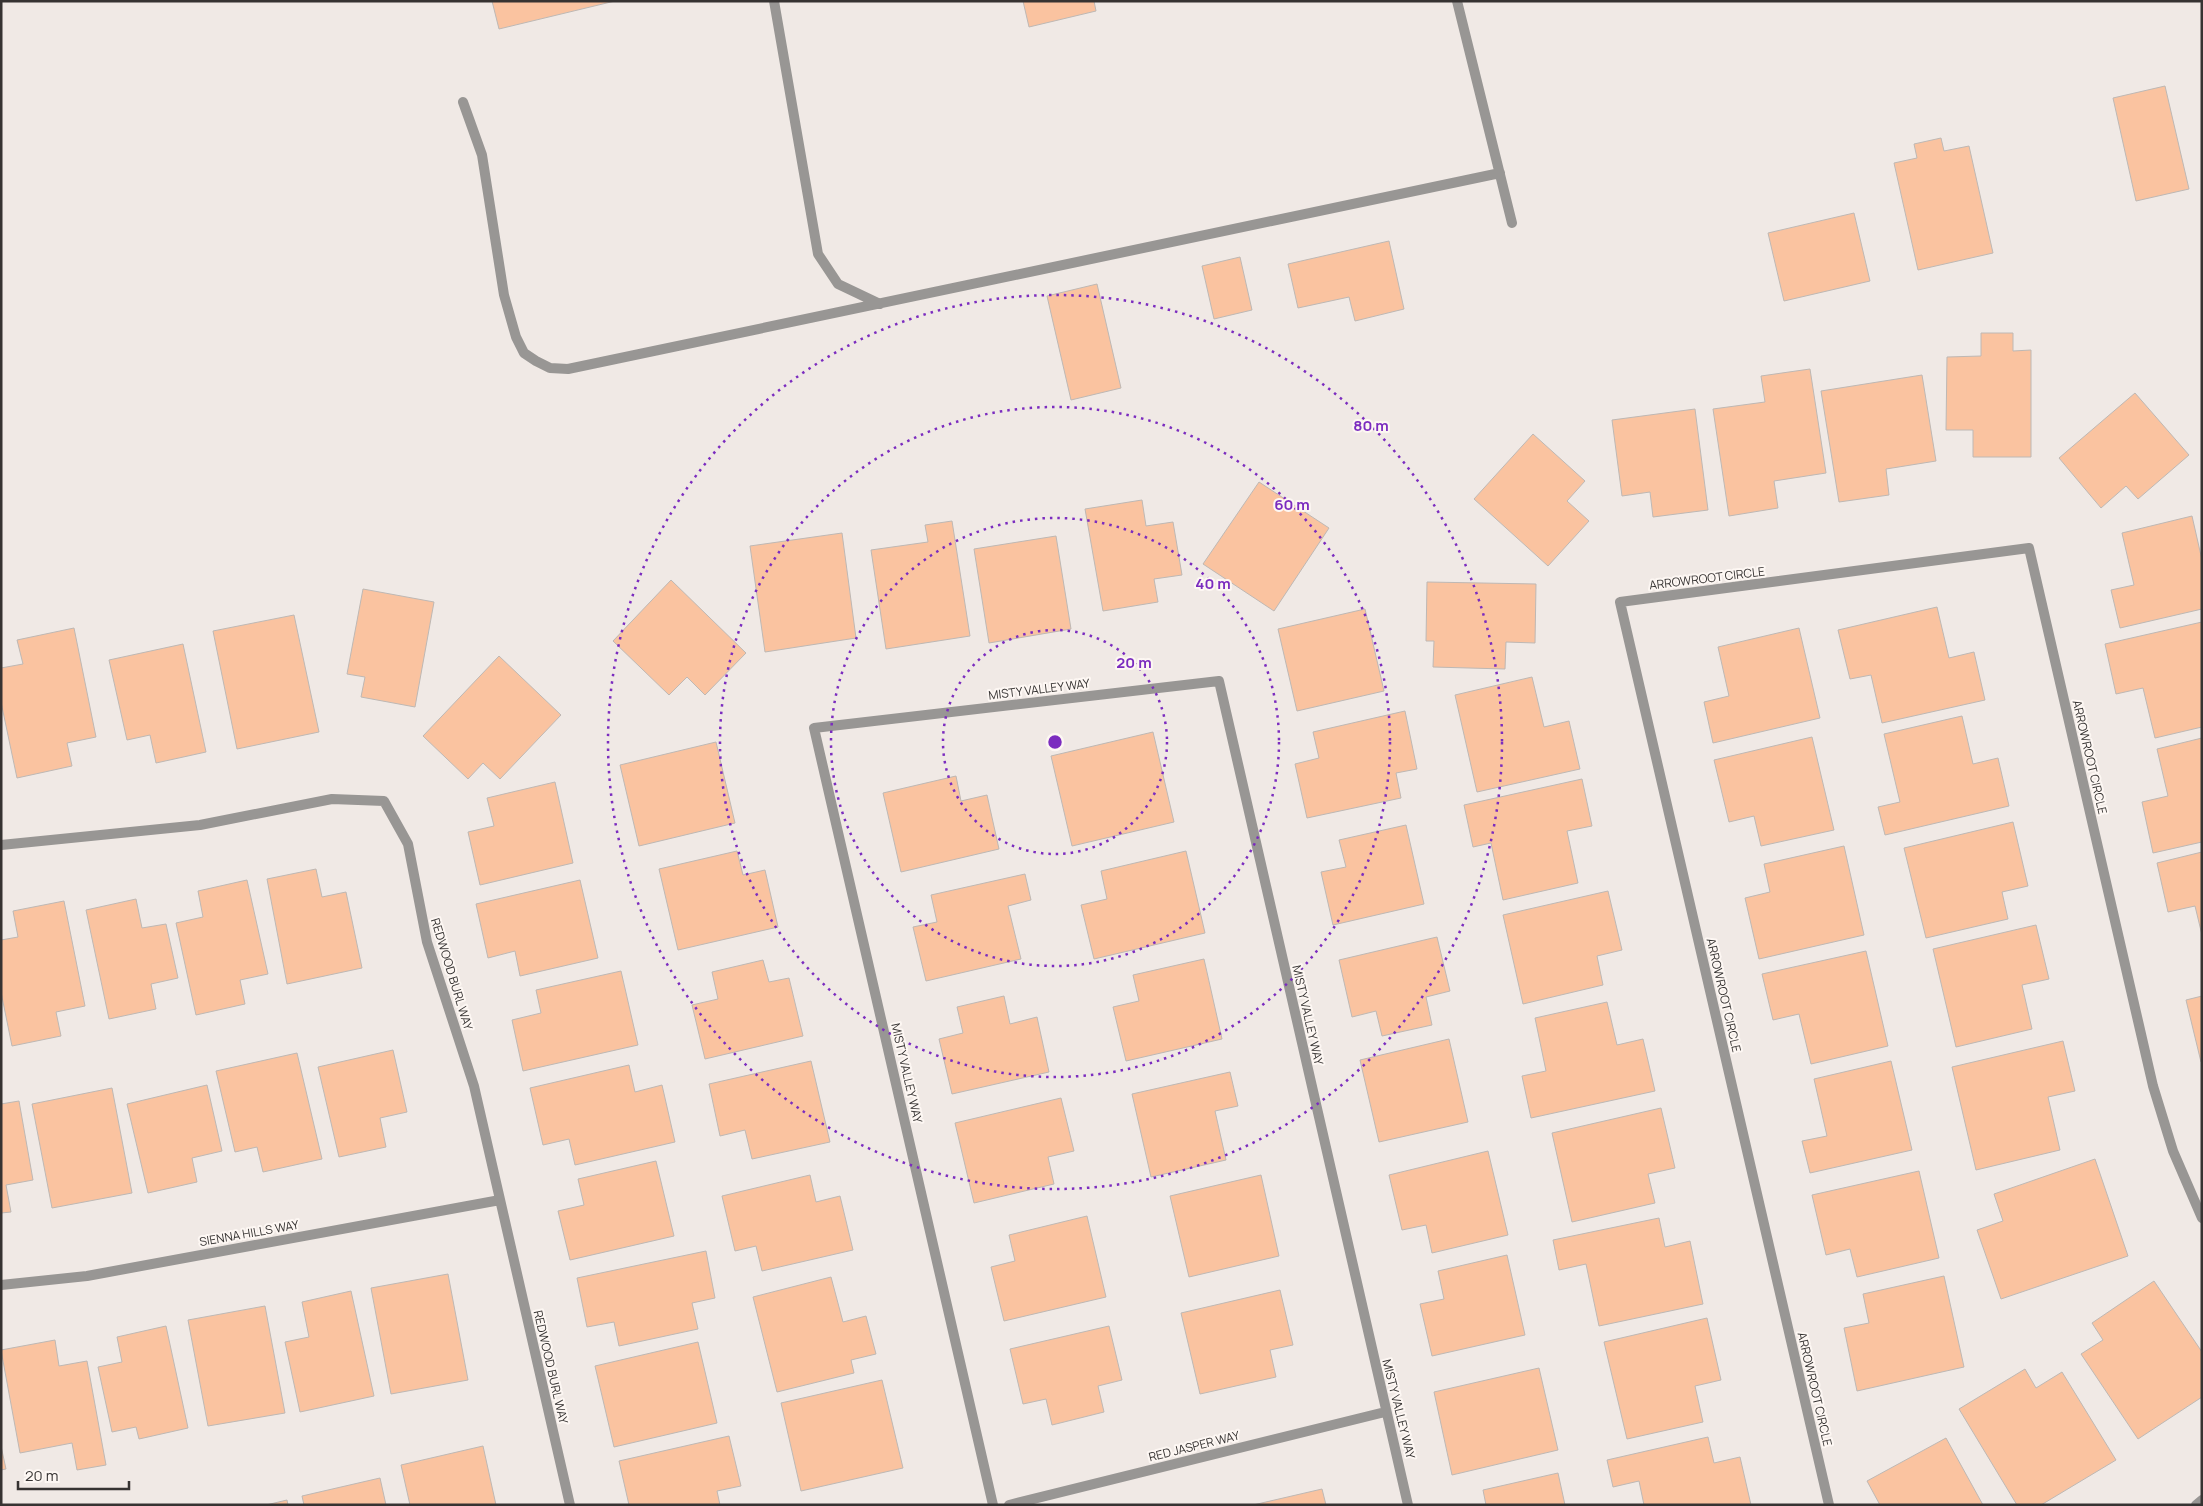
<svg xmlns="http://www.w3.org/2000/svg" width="2203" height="1506" font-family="Manrope,sans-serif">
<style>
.building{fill:#fac3a0;stroke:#beb8b4}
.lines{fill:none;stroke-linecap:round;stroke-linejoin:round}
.service{stroke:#989694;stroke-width:10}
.minor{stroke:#989694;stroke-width:10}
.ring{fill:none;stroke:#7b2cbf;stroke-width:2.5;stroke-dasharray:2.5 5}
.labels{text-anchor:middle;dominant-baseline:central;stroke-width:4;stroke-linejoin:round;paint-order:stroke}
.street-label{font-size:12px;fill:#363332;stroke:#fdf7f3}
.centre{fill:#7b2cbf;stroke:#fdf7f3;stroke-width:2.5}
.ring-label{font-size:15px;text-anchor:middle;font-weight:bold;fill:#7b2cbf;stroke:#fdf7f3;stroke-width:4;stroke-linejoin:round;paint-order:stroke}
</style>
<rect width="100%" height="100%" fill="#f0e9e5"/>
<!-- building -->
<path class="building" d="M492 1H615L499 29Z
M1023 1H1094L1096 11 1029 27Z
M2165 86 2189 189 2136 201 2113 98Z
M1941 138 1944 151 1969 146 1993 253 1918 270 1894 163 1917 158 1914 144Z
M1854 213 1870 281 1784 301 1768 233Z
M1389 241 1404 309 1355 321 1349 297 1298 308 1288 264Z
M1240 257 1252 310 1214 319 1202 266Z
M1097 284 1121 388 1071 400 1047 296Z
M1981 333H2013V351L2031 350V457H1973V430H1946L1947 357 1981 356Z
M1810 369 1826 473 1774 481 1778 508 1729 516 1713 409 1765 402 1761 376Z
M1922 375 1936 461 1886 469 1889 495 1839 502 1821 391Z
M2135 393 2189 455 2138 499 2126 486 2101 508 2059 458Z
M1695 409 1708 510 1653 517 1650 492 1622 496 1612 420Z
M1533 434 1585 481 1567 501 1589 521 1548 566 1474 499Z
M1259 482 1329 528 1274 611 1203 564Z
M1142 500 1146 526 1173 522 1182 575 1154 579 1158 602 1103 611 1085 509Z
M2192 516 2202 560V609L2120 628 2111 590 2134 585 2122 533Z
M952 521 970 636 886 649 871 550 928 542 925 525Z
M842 533 856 638 765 652 750 546Z
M1056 536 1071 629 989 643 974 549Z
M671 580 746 653 705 695 687 677 669 695 613 641Z
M1427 582 1536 584 1535 643 1506 642 1505 669 1433 667 1434 641H1426Z
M363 589 434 602 415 707 361 697 365 677 347 674Z
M1937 607 1949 658 1974 652 1985 700 1882 723 1871 675 1850 679 1838 630Z
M1365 609 1384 691 1297 711 1278 629Z
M294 615 319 732 237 749 213 631Z
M2202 622V727L2155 738 2143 688 2116 694 2105 644Z
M74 628 96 737 67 743 72 766 17 778 1 702V668L23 664 17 640Z
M1799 628 1820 718 1713 743 1704 702 1729 696 1718 647Z
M183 644 206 752 156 763 150 735 127 740 109 660Z
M499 656 561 715 500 779 483 763 468 779 423 736Z
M1532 677 1544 727 1569 721 1580 769 1477 792 1455 695Z
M1405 711 1417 769 1396 773 1401 798 1307 818 1295 764 1319 758 1313 732Z
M1962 716 1973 764 1998 758 2009 806 1885 835 1878 807 1900 802 1884 734Z
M1153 732 1174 822 1072 846 1051 756Z
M1812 737 1834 830 1761 846 1754 816 1729 822 1714 760Z
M2202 738V842L2153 853 2142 802 2168 796 2157 749Z
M716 742 735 823 639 846 620 765Z
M956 776 961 801 987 795 999 849 901 872 883 793Z
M1582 779 1592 826 1567 831 1578 883 1503 900 1491 843 1473 847 1464 805Z
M555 782 573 863 480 885 468 832 494 826 487 798Z
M2013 822 2028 886 2002 892 2008 919 1926 938 1904 848Z
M1406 825 1424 904 1333 925 1321 872 1346 867 1339 840Z
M1844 846 1864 935 1759 959 1745 898 1770 892 1764 864Z
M737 851 743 875 765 870 778 927 678 950 659 869Z
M1186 851 1205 933 1094 959 1081 905 1107 899 1101 871Z
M2202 852V935L2195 906 2168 912 2157 863Z
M316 869 322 897 346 892 362 968 287 984 267 879Z
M1025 874 1031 900 1008 906 1021 959 926 981 913 927 937 922 931 895Z
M247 880 268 974 240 980 245 1004 196 1015 176 923 203 917 198 891Z
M580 880 598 958 520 976 515 951 488 958 476 904Z
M1608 891 1622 950 1597 956 1603 985 1523 1004 1503 915Z
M136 899 142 928 166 924 178 978 151 984 156 1009 109 1019 86 910Z
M64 901 85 1006 56 1012 61 1036 12 1046 1 992V940L18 937 13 911Z
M2036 925 2049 979 2022 985 2032 1029 1956 1047 1933 949Z
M1437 937 1450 991 1426 997 1432 1025 1382 1036 1376 1011 1352 1017 1339 960Z
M1866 951 1888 1046 1811 1064 1799 1014 1773 1020 1762 974Z
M1204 959 1222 1039 1126 1061 1113 1007 1139 1001 1133 975Z
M763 960 769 982 789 978 803 1036 705 1059 692 1005 718 999 712 972Z
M621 971 638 1045 523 1071 512 1020 541 1013 536 990Z
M1004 996 1010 1024 1037 1017 1049 1072 952 1094 939 1039 963 1033 957 1007Z
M2202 996V1062H2201L2186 1000Z
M1607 1002 1617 1045 1643 1039 1655 1091 1531 1118 1522 1076 1546 1071 1535 1018Z
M1449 1039 1468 1122 1379 1142 1360 1060Z
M2063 1041 2075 1091 2048 1097 2060 1150 1976 1170 1952 1067Z
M393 1050 407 1112 380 1118 386 1147 339 1157 318 1067Z
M297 1053 322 1159 263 1172 257 1147 235 1152 216 1071Z
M811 1061 830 1142 752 1159 745 1130 720 1136 709 1084Z
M1891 1061 1912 1150 1810 1173 1802 1141 1827 1136 1814 1079Z
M629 1065 635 1092 662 1085 675 1142 575 1165 569 1139 543 1145 530 1088Z
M1230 1072 1238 1106 1215 1111 1226 1160 1151 1177 1132 1094Z
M207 1085 222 1151 192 1158 197 1182 148 1193 127 1104Z
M112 1088 132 1193 52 1208 32 1104Z
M1061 1098 1074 1151 1048 1157 1054 1184 974 1203 955 1123Z
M19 1101 33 1180 6 1185 11 1212 1 1213V1104Z
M1661 1108 1675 1168 1648 1174 1655 1203 1572 1222 1552 1133Z
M1488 1151 1508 1235 1432 1253 1426 1225 1402 1230 1389 1175Z
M2095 1159 2128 1256 2001 1299 1977 1230 2003 1221 1994 1194Z
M656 1161 674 1236 570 1260 558 1211 584 1205 578 1179Z
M1919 1171 1939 1258 1857 1277 1850 1249 1826 1255 1812 1195Z
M810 1175 816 1202 840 1196 853 1250 762 1271 756 1246 735 1251 722 1196Z
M1261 1175 1279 1256 1189 1277 1170 1196Z
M1087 1216 1106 1297 1004 1321 991 1267 1015 1261 1009 1235Z
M1659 1218 1665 1247 1690 1241 1703 1304 1599 1326 1586 1264 1559 1270 1553 1240Z
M706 1251 715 1298 692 1303 698 1329 619 1346 614 1322 587 1327 577 1278Z
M1507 1255 1525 1335 1432 1356 1420 1304 1444 1299 1438 1271Z
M448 1274 468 1380 391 1394 371 1288Z
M1944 1276 1964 1367 1857 1391 1844 1328 1869 1323 1863 1294Z
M831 1277 843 1322 866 1316 876 1354 851 1360 854 1373 777 1392 753 1297Z
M2154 1281 2202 1352V1397L2138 1439 2081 1354 2103 1340 2092 1323Z
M1280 1290 1293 1345 1270 1350 1276 1377 1200 1394 1181 1313Z
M351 1291 374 1396 300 1412 285 1342 309 1337 302 1302Z
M265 1306 285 1413 208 1426 188 1320Z
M1707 1318 1721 1380 1695 1386 1703 1422 1627 1439 1604 1342Z
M166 1326 188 1428 139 1439 136 1427 112 1432 98 1367 122 1362 117 1337Z
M1109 1326 1122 1380 1098 1386 1104 1412 1052 1425 1046 1399 1023 1404 1010 1349Z
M55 1340 59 1366 87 1361 106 1465 77 1470 72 1443 20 1453 1 1350Z
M698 1342 717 1423 614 1447 595 1366Z
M1539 1368 1558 1450 1452 1475 1434 1392Z
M2025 1369 2036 1388 2062 1372 2116 1460 2041 1505H2017L1959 1409Z
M882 1380 903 1468 801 1491 781 1403Z
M729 1436 741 1486 717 1491 720 1505H629L619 1461Z
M1708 1437 1714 1463 1740 1457 1751 1505H1644L1639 1481 1613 1487 1607 1460Z
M1946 1438 1983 1505H1880L1867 1481Z
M1 1446 6 1469 1 1470Z
M483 1446 496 1505H410L401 1465Z
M1558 1473 1565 1505H1486L1483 1490Z
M380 1478 386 1505H304L302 1496Z
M1322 1489 1326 1505H1253Z
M287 1500 288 1505H266Z"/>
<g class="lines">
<!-- service -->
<path class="service" d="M774 1 818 254 838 284 880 304
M1457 1 1512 223
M463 102 482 155 504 295 516 337 524 353 536 361 550 368 568 369 1500 173"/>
<!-- minor -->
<path class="minor" d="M1 845 200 825 332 799 384 801 408 844 427 942 474 1086 570 1505
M1 1285 87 1276 500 1200
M993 1505 814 728 1219 681 1408 1505
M1009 1505 1385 1412
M1829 1505 1620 602 2029 548 2153 1086 2173 1151 2202 1218
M2196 1505 2202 1500"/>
</g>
<!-- distance rings -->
<g class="ring">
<circle cx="1055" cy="742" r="112"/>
<circle cx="1055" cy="742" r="224"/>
<circle cx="1055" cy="742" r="335"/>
<circle cx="1055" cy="742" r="447"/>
</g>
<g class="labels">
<!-- street labels -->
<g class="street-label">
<text transform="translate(1707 578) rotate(-7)">ARROWROOT CIRCLE</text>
<text transform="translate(1039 689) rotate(-7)">MISTY VALLEY WAY</text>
<text transform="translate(2090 757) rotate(77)">ARROWROOT CIRCLE</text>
<text transform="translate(452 974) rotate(73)">REDWOOD BURL WAY</text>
<text transform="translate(1724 995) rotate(77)">ARROWROOT CIRCLE</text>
<text transform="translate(1308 1015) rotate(77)">MISTY VALLEY WAY</text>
<text transform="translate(907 1073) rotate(77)">MISTY VALLEY WAY</text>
<text transform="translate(249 1233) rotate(-10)">SIENNA HILLS WAY</text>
<text transform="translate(551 1367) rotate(77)">REDWOOD BURL WAY</text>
<text transform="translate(1815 1389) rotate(77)">ARROWROOT CIRCLE</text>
<text transform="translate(1399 1409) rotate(76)">MISTY VALLEY WAY</text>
<text transform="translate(1194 1446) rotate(-14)">RED JASPER WAY</text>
</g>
</g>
<circle cx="1055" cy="742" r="8" class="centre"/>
<g class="ring-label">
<text x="1371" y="431">80 m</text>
<text x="1292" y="510">60 m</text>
<text x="1213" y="589">40 m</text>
<text x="1134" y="668">20 m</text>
</g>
<!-- border -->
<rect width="2203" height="1506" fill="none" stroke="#363332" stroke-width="5"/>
<!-- scale -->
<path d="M18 1481v8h111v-8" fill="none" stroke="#363332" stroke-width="2.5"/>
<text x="25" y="1481" font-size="15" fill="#363332" stroke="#fdf7f3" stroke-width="4" paint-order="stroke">20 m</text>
</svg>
